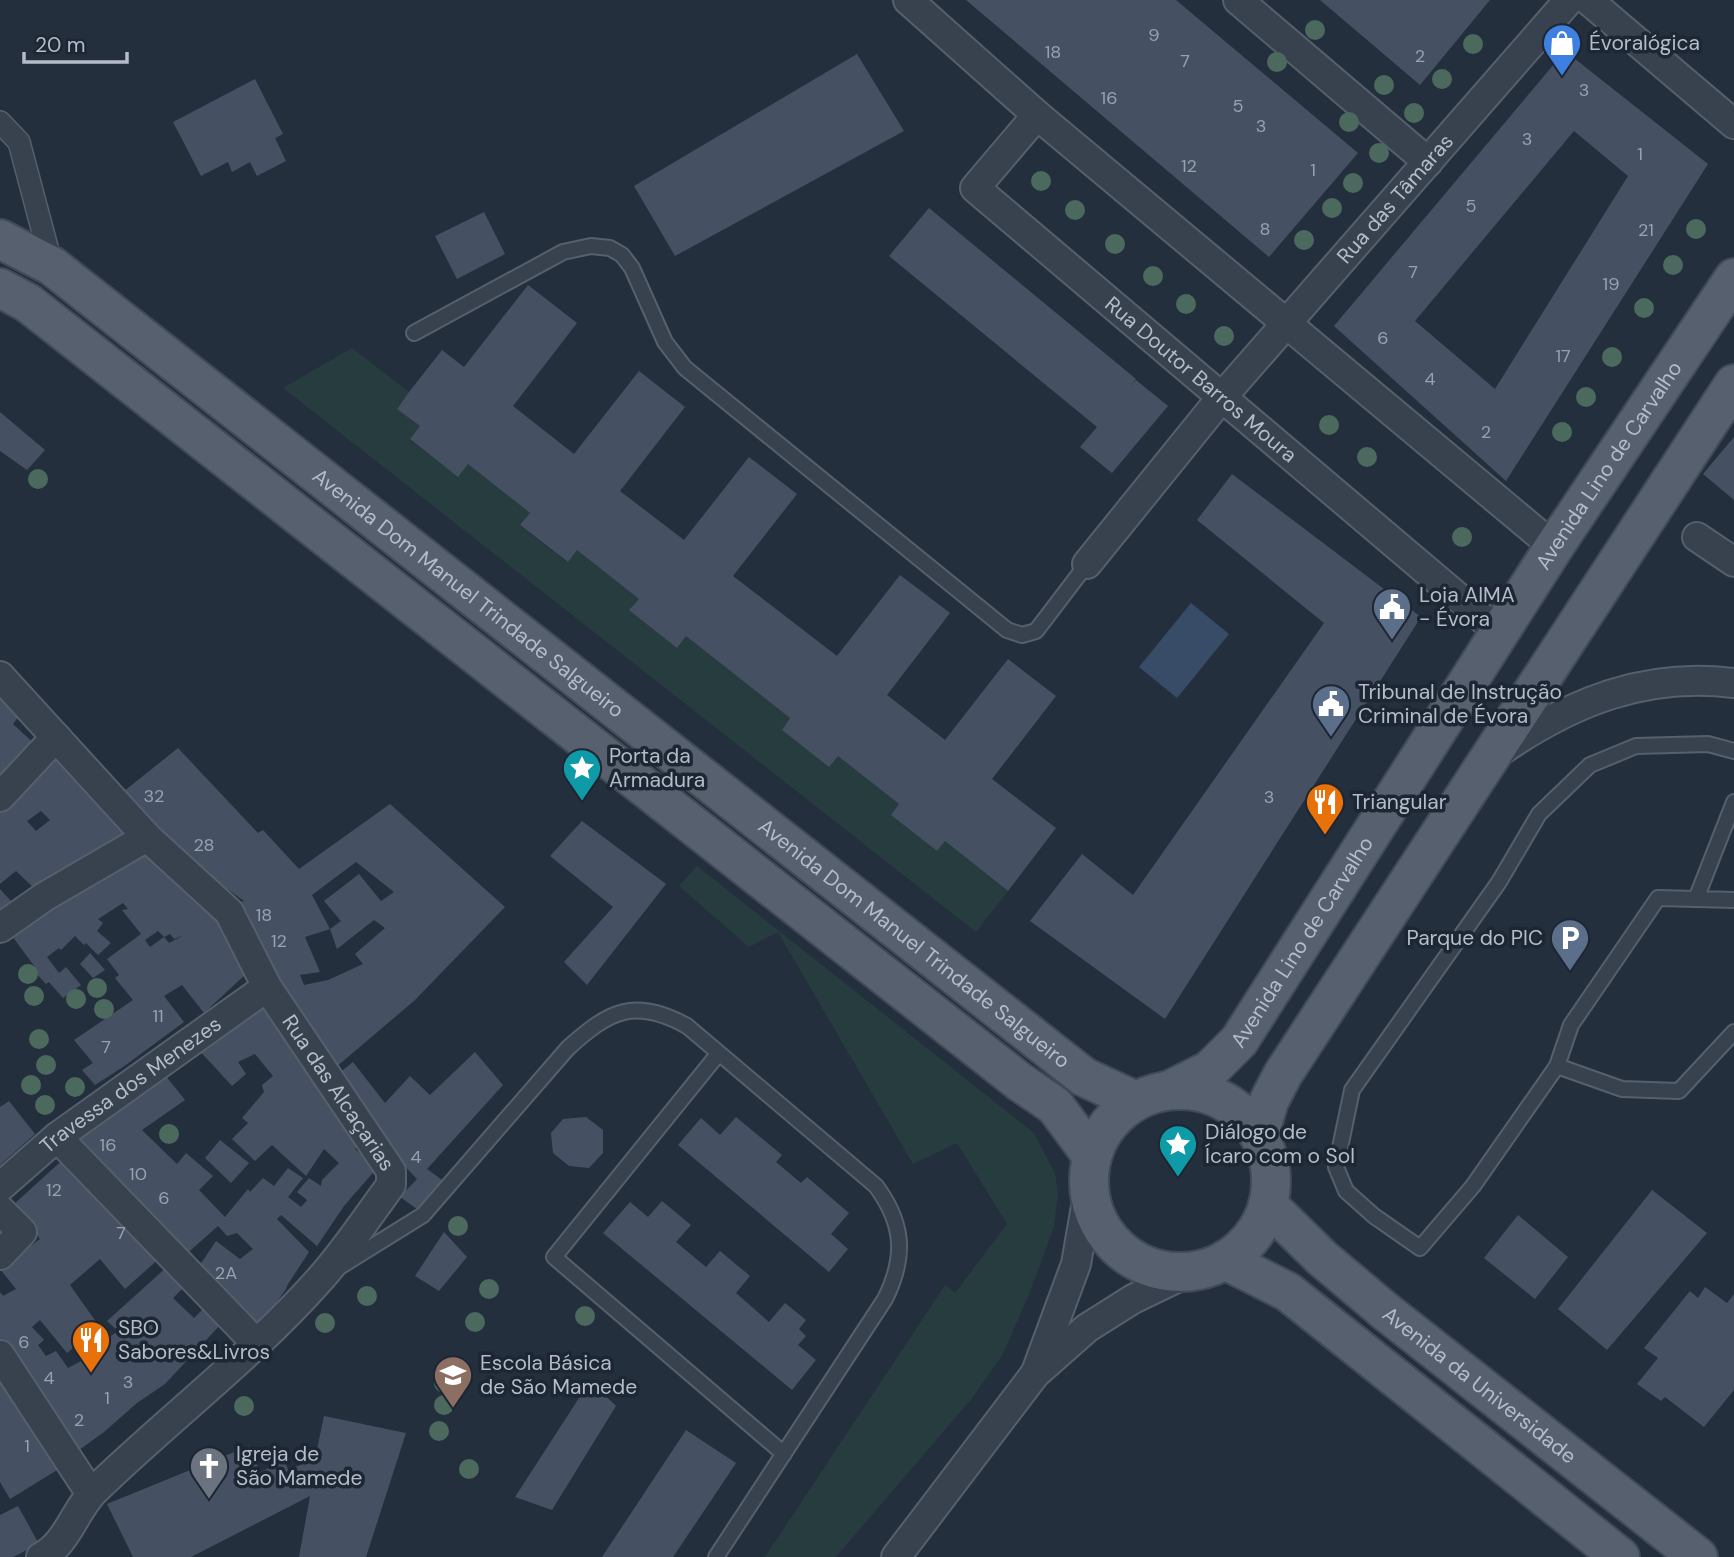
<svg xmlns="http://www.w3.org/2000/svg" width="1734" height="1557" font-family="'DM Sans',sans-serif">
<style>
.green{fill:#263c3f}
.water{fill:#394c67}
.building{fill:#455162;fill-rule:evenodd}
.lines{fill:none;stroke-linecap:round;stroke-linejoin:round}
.service-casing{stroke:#565f6c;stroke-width:18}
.pedestrian-casing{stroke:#565f6c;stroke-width:24}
.minor-casing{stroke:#565f6c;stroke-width:32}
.primary-casing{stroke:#414a57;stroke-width:42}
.service{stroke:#38414e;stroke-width:14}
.pedestrian{stroke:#38414e;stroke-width:21}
.minor{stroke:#38414e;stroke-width:28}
.primary{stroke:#56606e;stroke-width:38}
.tree{fill:#4b6a5d}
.labels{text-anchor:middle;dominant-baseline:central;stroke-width:7;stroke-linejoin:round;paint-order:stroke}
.number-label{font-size:18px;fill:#98a1af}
.poi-label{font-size:21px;fill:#b4bcc9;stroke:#1d2633;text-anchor:start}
.street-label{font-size:21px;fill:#b4bcc9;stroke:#1d2633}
</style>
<rect width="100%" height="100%" fill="#242f3e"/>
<!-- green -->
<path class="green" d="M352 348 409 392 397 408 420 426 410 440 458 476 468 464 530 513 520 526 567 562 577 550 639 599 629 610 686 636 790 718 782 730 838 756 899 804 891 815 937 851 945 841 1008 891 976 932 283 388Z
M697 866 1034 1133 1055 1173 1058 1193 1054 1227 1030 1292 1003 1354 973 1397 836 1557H765L945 1285 955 1293 1007 1224 957 1143 913 1164 778 932 749 947 679 886Z"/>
<!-- water -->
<path class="water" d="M1191 603 1229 634 1177 698 1139 667Z"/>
<!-- building -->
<path class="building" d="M966 0H1176L1358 153 1269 257Z
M1320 0H1490L1420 85Z
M1565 51 1708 164 1506 481 1334 326ZM1574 131 1628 176 1495 389 1415 321Z
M857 54 904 131 675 256 634 186Z
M255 79 283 134 275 138 286 161 257 176 250 162 232 172 228 162 201 176 173 122Z
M929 208 1136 379 1130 387 1136 380 1168 406 1112 473 1080 447 1097 427 889 256Z
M484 212 505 254 457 279 435 236Z
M528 285 577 323 513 406 574 454 639 371 685 407 620 491 684 540 749 457 797 494 733 576 837 656 900 575 950 613 887 695 945 740 1008 659 1056 696 992 779 1056 828 1008 891 945 841 937 851 891 815 899 804 838 756 829 767 782 730 790 718 686 636 677 648 629 610 639 599 577 550 568 562 520 525 530 513 468 464 458 477 410 439 420 426 397 409 409 392 442 350 464 367Z
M0 412 45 450 27 470 0 451Z
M1734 437V500L1703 474Z
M1232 474 1421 617 1165 1019 1030 921 1082 854 1133 895 1324 623 1197 520Z
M0 684 25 708 13 724 40 749 0 793Z
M178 748 258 833 263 830 299 869 390 804 505 907 415 1000 335 1068 297 1019 279 978 238 903 244 901 208 875 123 792ZM356 862 394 892 381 901 359 874 324 901 341 921 330 929 337 949 374 920 385 928 355 954 363 964 328 980 304 985 300 975 320 972 305 937 330 929 312 895Z
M52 756 136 840 40 894 16 871 0 884V808ZM41 811 50 820 36 831 27 821Z
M582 821 666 884 587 985 564 962 613 907 550 856Z
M143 847 219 920 247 973 204 1013 182 985 164 996 184 1022 123 1067 95 1085 82 1070 93 1063 74 1040 133 1000 115 978 119 975 107 959 141 934 122 910 128 909 123 903 98 919 103 923 97 931 111 943 98 955 86 943 84 945 75 936 61 950 59 948 47 957 59 973 66 967 81 985 63 998 49 982 46 984 32 969 35 967 12 936 34 919ZM158 931 164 937 170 934 174 939 184 935 169 943 164 937 150 947 145 940Z
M0 889 18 909 0 923Z
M90 953 105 970 93 978 80 964Z
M263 1006 362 1142 355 1149 377 1168 344 1206 317 1246 281 1215 277 1219 309 1252 288 1284 286 1289 259 1327 196 1271 216 1241 240 1259 253 1249 237 1233 227 1236 218 1226 183 1257 74 1139 161 1070 185 1100 142 1130 177 1164 186 1153 213 1176 199 1190 225 1217 248 1189 250 1192 263 1178 274 1186 288 1168 303 1178 288 1197 301 1207 307 1200 297 1192 309 1178 321 1186 322 1180 339 1163 324 1149 306 1176 272 1145 255 1161 232 1139 248 1123 242 1118 264 1092 262 1085 273 1076 255 1054 238 1062 246 1074 232 1086 197 1048Z
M475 1052 503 1085 427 1169 442 1180 417 1209 400 1197 417 1179 372 1132 334 1077 353 1062 385 1103 410 1076 430 1095Z
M9 1101 35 1134 0 1165V1107Z
M586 1117 603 1130V1153L589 1168 569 1166 553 1153 551 1133 563 1119Z
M736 1117 782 1155 776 1162 801 1183 807 1177 849 1213 831 1234 848 1249 829 1272 678 1145 701 1118 720 1135Z
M220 1140 249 1163 231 1183 205 1158Z
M68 1155 162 1256 125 1289 100 1259 70 1285 99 1326 67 1353 40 1320 32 1327 44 1340 38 1345 46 1356 56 1351 68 1368 98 1352 100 1344 118 1331 107 1321 168 1266 188 1283 173 1298 194 1318 206 1306 222 1323 165 1384 137 1403 104 1432 75 1453 0 1348V1292L3 1296 16 1289 0 1269 40 1239 13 1205Z
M1652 1190 1707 1233 1607 1350 1558 1309Z
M662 1201 691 1225 676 1242 706 1267 720 1251 750 1276 736 1293 769 1322 785 1303 806 1320 799 1329 806 1336 798 1345 816 1360 792 1390 603 1233 630 1202 648 1217Z
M1518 1215 1568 1257 1535 1299 1484 1258Z
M444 1232 467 1257 439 1291 415 1276Z
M1705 1287 1727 1303 1734 1294V1390L1704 1427 1665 1397 1661 1401 1637 1384 1658 1358 1644 1348 1690 1291 1698 1298Z
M0 1373 62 1467 10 1499 0 1482Z
M590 1381 616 1406 552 1510 515 1497Z
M324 1416 406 1433 366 1557H299L310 1496 191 1557H133L107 1504 249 1446 260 1472 285 1461 288 1470 315 1459Z
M686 1430 736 1463 708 1505 673 1557H602Z
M18 1506 39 1544 13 1557H0V1515Z"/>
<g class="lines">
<!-- service casing -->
<g class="service-casing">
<path id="service" d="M414 333 563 252 591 246 610 248 622 255 632 268 665 342 685 368 1007 630 1022 635 1036 631 1087 564
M1734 751 1708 744 1636 746 1590 765 1539 814 1499 882 1352 1090 1336 1167 1346 1191 1374 1216 1420 1248 1473 1186 1557 1066 1571 1025 1658 898 1734 900
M1696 899 1734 802
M719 1053 554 1257 784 1454
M1557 1066 1622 1089 1679 1091 1734 1032
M341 1266 423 1215 568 1048C609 1011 634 997 687 1026L876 1186C904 1224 906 1257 885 1299L716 1557"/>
</g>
<!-- pedestrian casing -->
<g class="pedestrian-casing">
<path id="pedestrian" d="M0 122 19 142 52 266"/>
</g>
<!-- minor casing -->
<g class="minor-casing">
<g id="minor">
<path d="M908 0 1037 115 1554 547"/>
<path d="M1238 0 1428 162"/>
<path d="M1588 0 1734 124"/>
<path id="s1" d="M1037 115 975 188 1500 633"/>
<path d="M1697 537 1734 562"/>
<path id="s2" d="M1087 564 1222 397 1569 0"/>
<path id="s3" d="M0 676 147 837 229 912 267 987 391 1171V1185C368 1216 346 1250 320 1279 252 1356 168 1419 94 1491 75 1510 67 1544 41 1557"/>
<path d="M1499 752C1571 702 1645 672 1734 683"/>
<path d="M0 797 56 737"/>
<path d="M0 928 44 897 147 837"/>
<path d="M57 1137 256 1343"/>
<path id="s4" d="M0 1187 57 1137 267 987"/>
<path d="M0 1210 22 1232 0 1255"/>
<path d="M0 1355 91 1494"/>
<path d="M1036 1372 1076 1264 1089 1189"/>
<path d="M896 1557 1035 1374 1087 1328 1133 1299 1191 1271"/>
</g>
</g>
<!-- primary casing -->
<g class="primary-casing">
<g id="primary">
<path id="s5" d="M0 239 52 266 1084 1077 1136 1101"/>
<path d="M0 288 28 303 1020 1082 1055 1106 1092 1156"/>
<path id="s6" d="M1170 1090 1210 1070 1239 1041 1554 547 1734 278"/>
<circle cx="1180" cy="1181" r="91"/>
<path d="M1259 1135 1269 1101 1283 1074 1734 384"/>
<path id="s7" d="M1268 1205 1322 1258 1385 1311 1698 1557"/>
<path d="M1225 1260 1288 1292 1620 1557"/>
</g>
</g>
<!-- service -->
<use href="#service" class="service"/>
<!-- pedestrian -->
<use href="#pedestrian" class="pedestrian"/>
<!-- minor -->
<use href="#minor" class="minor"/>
<!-- primary -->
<use href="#primary" class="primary"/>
</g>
<!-- trees -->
<g class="tree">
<circle cx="1315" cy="30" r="10"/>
<circle cx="1473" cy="44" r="10"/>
<circle cx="1277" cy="62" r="10"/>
<circle cx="1442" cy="79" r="10"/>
<circle cx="1384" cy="85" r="10"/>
<circle cx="1414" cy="113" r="10"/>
<circle cx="1349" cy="122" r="10"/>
<circle cx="1379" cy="153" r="10"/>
<circle cx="1041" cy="181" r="10"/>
<circle cx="1353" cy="183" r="10"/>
<circle cx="1332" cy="208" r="10"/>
<circle cx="1075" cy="210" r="10"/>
<circle cx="1696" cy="229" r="10"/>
<circle cx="1304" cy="240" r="10"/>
<circle cx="1115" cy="244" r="10"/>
<circle cx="1673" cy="265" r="10"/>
<circle cx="1153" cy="276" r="10"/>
<circle cx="1186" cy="304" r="10"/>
<circle cx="1644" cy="308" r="10"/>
<circle cx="1224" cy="336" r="10"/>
<circle cx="1612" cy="357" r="10"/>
<circle cx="1586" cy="397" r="10"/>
<circle cx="1329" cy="425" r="10"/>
<circle cx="1562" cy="432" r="10"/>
<circle cx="1367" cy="457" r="10"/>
<circle cx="38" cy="479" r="10"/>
<circle cx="1462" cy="537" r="10"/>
<circle cx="28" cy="974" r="10"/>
<circle cx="97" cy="988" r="10"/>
<circle cx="34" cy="996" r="10"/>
<circle cx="76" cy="999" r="10"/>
<circle cx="104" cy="1009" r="10"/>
<circle cx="39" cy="1039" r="10"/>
<circle cx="46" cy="1065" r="10"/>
<circle cx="31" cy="1085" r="10"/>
<circle cx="75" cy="1087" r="10"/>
<circle cx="45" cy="1105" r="10"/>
<circle cx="169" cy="1134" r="10"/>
<circle cx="458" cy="1226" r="10"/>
<circle cx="489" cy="1289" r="10"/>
<circle cx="367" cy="1296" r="10"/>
<circle cx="585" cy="1316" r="10"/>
<circle cx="475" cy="1322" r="10"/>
<circle cx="325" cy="1323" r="10"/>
<circle cx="444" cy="1383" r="10"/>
<circle cx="444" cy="1405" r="10"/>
<circle cx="244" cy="1406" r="10"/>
<circle cx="439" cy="1431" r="10"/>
<circle cx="469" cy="1469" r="10"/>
</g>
<!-- icons -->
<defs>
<g id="shop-pin" transform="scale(2.0125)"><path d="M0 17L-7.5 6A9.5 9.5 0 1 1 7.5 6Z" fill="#3f7fe0" stroke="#1d2633"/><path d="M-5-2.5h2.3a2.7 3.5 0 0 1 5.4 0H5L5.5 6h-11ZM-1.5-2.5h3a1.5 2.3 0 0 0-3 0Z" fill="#fff"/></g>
<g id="civic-pin" transform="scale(2.0125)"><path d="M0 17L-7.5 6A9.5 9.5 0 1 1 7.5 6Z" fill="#5c6f8a" stroke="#1d2633"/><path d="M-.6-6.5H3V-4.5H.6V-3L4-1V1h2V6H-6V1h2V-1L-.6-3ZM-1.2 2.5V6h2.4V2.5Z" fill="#fff"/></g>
<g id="sight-pin" transform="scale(2.0125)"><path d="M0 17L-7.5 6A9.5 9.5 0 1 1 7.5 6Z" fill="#0f9aa8" stroke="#1d2633"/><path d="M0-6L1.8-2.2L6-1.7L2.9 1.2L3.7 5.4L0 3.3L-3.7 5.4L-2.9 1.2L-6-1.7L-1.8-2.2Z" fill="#fff"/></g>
<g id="restaurant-pin" transform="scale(2.0125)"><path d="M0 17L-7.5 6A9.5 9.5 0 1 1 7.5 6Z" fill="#e8710a" stroke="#1d2633"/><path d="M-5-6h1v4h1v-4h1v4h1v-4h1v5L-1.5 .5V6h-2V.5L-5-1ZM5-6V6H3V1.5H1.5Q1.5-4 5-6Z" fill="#fff"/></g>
<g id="parking-pin" transform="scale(2.0125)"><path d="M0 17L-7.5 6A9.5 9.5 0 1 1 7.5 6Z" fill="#5c6f8a" stroke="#1d2633"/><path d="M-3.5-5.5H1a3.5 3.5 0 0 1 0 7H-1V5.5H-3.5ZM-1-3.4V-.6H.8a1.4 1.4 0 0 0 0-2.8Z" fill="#fff"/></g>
<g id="school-pin" transform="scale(2.0125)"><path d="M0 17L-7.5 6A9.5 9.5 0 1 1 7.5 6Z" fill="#8d6e63" stroke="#1d2633"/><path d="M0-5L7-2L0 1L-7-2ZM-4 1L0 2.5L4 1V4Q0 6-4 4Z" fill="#fff"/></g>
<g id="church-pin" transform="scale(2.0125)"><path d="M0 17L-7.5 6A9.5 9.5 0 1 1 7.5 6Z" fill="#6b7280" stroke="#1d2633"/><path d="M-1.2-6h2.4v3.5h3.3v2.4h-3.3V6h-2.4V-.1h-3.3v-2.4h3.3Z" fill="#fff"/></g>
</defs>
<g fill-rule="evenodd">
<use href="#shop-pin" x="1562" y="43"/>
<use href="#civic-pin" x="1392" y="607"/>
<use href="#civic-pin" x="1331" y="704"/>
<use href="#sight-pin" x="582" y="768"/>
<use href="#restaurant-pin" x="1325" y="802"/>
<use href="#parking-pin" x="1570" y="938"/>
<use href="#sight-pin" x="1178" y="1144"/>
<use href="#restaurant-pin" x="91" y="1340"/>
<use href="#school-pin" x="453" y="1375"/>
<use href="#church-pin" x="209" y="1466"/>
</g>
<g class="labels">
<!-- number labels -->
<g class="number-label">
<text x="1154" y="35">9</text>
<text x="1053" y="52">18</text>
<text x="1420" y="56">2</text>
<text x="1185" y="61">7</text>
<text x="1584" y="90">3</text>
<text x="1109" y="98">16</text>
<text x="1238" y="106">5</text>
<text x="1261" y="126">3</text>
<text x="1527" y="139">3</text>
<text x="1640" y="154">1</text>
<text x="1189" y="166">12</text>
<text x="1313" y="170">1</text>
<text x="1471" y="206">5</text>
<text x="1265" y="229">8</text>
<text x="1646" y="230">21</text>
<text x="1413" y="272">7</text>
<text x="1611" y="284">19</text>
<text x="1383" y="338">6</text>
<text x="1563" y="356">17</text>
<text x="1430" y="379">4</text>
<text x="1486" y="432">2</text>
<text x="154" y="796">32</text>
<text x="1269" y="797">3</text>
<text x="204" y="845">28</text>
<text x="264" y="915">18</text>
<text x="279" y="941">12</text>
<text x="158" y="1016">11</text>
<text x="106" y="1047">7</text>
<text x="108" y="1145">16</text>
<text x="416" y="1157">4</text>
<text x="138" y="1174">10</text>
<text x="54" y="1190">12</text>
<text x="164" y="1198">6</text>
<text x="121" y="1233">7</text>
<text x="226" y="1273">2A</text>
<text x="24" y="1342">6</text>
<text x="49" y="1378">4</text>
<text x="128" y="1382">3</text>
<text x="107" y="1398">1</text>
<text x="79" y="1420">2</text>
<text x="27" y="1446">1</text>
</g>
<!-- poi labels -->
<g class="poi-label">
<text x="1589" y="43">Évoralógica</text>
<text x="1419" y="595">Loja AIMA<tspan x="1419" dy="24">- Évora</tspan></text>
<text x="1358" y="692">Tribunal de Instrução<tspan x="1358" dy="24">Criminal de Évora</tspan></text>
<text x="609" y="756">Porta da<tspan x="609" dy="24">Armadura</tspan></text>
<text x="1352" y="802">Triangular</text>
<text x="1543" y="938" text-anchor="end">Parque do PIC</text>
<text x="1205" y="1132">Diálogo de<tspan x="1205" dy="24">Ícaro com o Sol</tspan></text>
<text x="118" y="1328">SBO<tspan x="118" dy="24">Sabores&amp;Livros</tspan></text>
<text x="480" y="1363">Escola Básica<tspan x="480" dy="24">de São Mamede</tspan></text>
<text x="236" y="1454">Igreja de<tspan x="236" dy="24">São Mamede</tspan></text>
</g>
<!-- street labels -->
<g class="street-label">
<text stroke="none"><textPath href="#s2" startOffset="478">Rua das Tâmaras</textPath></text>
<text stroke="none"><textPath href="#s1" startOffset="392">Rua Doutor Barros Moura</textPath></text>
<text stroke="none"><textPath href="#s6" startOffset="770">Avenida Lino de Carvalho</textPath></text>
<text stroke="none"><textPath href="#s5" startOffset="588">Avenida Dom Manuel Trindade Salgueiro</textPath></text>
<text stroke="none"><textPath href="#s6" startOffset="203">Avenida Lino de Carvalho</textPath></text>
<text stroke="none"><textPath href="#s5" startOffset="1155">Avenida Dom Manuel Trindade Salgueiro</textPath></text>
<text stroke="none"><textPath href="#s4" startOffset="166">Travessa dos Menezes</textPath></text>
<text stroke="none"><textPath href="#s3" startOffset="541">Rua das Alcaçarias</textPath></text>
<text stroke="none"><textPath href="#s7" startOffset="278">Avenida da Universidade</textPath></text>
</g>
</g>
<!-- scale -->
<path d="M24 52v10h103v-10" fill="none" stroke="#b4bcc9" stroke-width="3.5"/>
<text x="35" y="52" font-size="21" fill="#b4bcc9" stroke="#1d2633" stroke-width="5" paint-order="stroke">20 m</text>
</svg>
